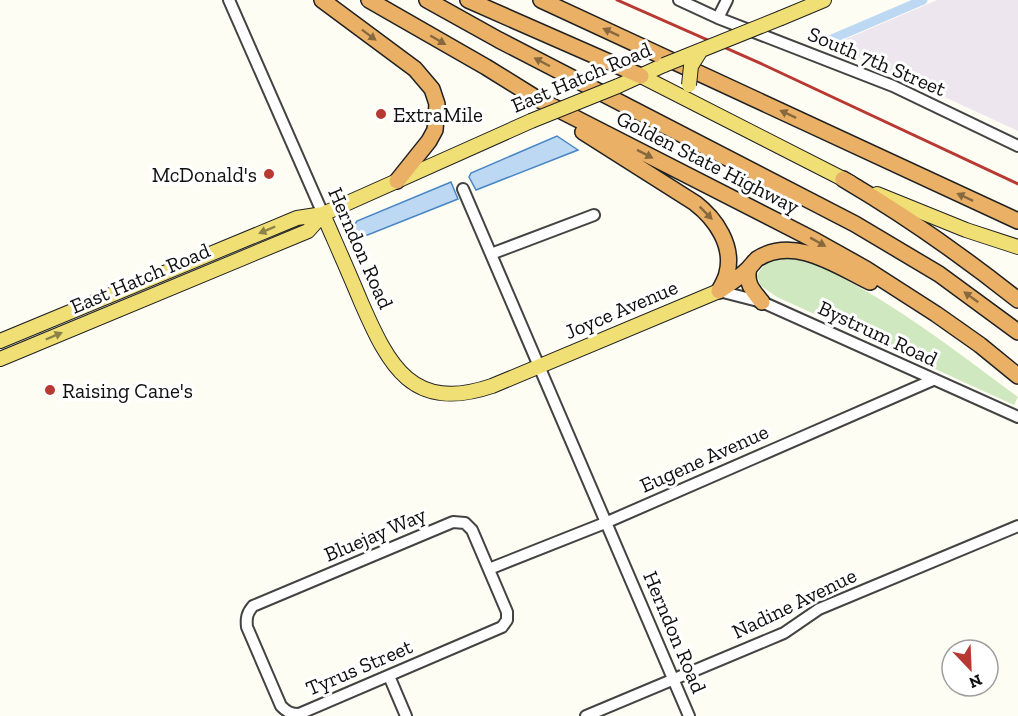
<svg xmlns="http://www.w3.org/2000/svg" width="1018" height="716" font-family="'Zilla Slab',serif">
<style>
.industrial{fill:#eee6ee}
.green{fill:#d0e8bf}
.water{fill:#bcd8f3;stroke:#4885c5;stroke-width:1.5}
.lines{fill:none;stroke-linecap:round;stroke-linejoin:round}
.canal{stroke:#bcd8f3;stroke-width:9}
.minor-casing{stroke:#434343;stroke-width:14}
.major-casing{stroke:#212121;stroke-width:16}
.highway-casing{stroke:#212121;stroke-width:18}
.minor{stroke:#fff;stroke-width:10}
.major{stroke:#efdf74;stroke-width:14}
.highway{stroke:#eab166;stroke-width:15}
.rail{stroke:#b83931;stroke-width:3}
.major-bridge-casing{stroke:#212121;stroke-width:16;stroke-linecap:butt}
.major-bridge{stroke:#efdf74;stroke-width:14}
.oneway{fill:#88693f}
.oneway2{fill:#8b8247}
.poi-dot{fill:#b83931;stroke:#fff;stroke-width:2}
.labels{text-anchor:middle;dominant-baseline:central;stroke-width:6;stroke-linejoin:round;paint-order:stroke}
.street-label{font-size:21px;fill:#101010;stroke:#fff}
.poi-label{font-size:21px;fill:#101010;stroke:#fff;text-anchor:start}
</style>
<rect width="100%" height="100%" fill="#fefdf4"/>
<!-- industrial -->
<path class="industrial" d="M937 0H1018V131L832 45Z"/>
<!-- green -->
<path class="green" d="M787 257C810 258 827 269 846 280 908 313 962 356 1018 397L1014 405 777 297 761 286 757 276C763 262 774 259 787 257Z"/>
<!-- water -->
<path class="water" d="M557 136 578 150 476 190 469 177 471 173Z
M451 182 458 199 355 240 353 227 357 221Z"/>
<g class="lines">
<!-- canal -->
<path class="canal" d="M825 42 923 0"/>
<!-- minor casing -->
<g class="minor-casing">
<path id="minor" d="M229 0 323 214
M679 0 718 18 893 86 1018 146
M718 18 727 0
M463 189 689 716
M491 254 594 215
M719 291 762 302 1018 417
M453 522 465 523 472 530 507 612V620L502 627 299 714C291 714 287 712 281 706L247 627C246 618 247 613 253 606Z
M489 569 605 523 933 380
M389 676 406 716
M586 716 784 633 819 609 1018 526"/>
</g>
<!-- major casing -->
<g class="major-casing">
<path id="major" d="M781 18 824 0
M641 76 851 183
M618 86 664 65
M877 194 966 230 1018 247
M323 214C336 244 349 273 361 302 389 366 412 413 492 386L719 291
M0 341 297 218 323 214 531 121
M0 359 308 231 323 214"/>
</g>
<!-- highway casing -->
<g class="highway-casing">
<path id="highway" d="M322 0 415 69 432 89 437 104 435 130 429 141 397 181
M369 0 486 67 536 98 816 241 866 269 936 314 980 345 1018 376
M427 0 499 40 855 224 939 274 1018 332
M468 0 641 76
M541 0 1018 221
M583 132 695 203C716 219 734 246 727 273 726 279 722 285 719 291
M843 179C906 216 960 254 1018 300
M749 268C745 283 753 291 762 302
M722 289C731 283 740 277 748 269 751 266 754 262 757 259 794 235 837 266 870 282"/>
</g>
<!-- minor -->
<use href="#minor" class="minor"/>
<!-- major -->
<use href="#major" class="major"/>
<!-- highway -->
<use href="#highway" class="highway"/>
<!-- rail -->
<path class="rail" d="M617 0 764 65 1018 184"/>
<!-- major-bridge casing -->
<g class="major-bridge-casing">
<path id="major-bridge" d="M664 65 781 18
M689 85 691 66 701 50
M531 121 618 86"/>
</g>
<!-- major-bridge -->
<use href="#major-bridge" class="major-bridge"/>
</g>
<!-- one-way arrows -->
<defs><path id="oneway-solid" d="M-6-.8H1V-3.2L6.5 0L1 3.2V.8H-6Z" transform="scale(1.5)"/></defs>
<g class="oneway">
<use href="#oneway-solid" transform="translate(611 32) rotate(-155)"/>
<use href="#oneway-solid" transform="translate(369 35) rotate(37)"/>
<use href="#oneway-solid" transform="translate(438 40) rotate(30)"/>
<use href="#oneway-solid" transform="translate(542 62) rotate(-152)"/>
<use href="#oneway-solid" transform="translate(788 114) rotate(-155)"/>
<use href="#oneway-solid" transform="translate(645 154) rotate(27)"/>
<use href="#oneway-solid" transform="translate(965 197) rotate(-155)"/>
<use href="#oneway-solid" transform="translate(706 213) rotate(45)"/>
<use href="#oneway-solid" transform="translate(818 242) rotate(29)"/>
<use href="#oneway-solid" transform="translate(971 297) rotate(-144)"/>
</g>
<g class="oneway2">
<use href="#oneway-solid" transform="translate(267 230) rotate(157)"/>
<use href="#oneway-solid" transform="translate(54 336) rotate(-23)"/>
</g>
<!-- markers -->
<g class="poi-dot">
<circle cx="381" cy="114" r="6"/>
<circle cx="269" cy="174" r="6"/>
<circle cx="50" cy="390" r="6"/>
</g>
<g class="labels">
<!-- street labels -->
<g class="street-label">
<text transform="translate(877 61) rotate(23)">South 7th Street</text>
<text transform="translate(581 77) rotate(-23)">East Hatch Road</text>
<text transform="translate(708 162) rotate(27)">Golden State Highway</text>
<text transform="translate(361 248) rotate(66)">Herndon Road</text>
<text transform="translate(140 278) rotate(-23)">East Hatch Road</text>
<text transform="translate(621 309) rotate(-23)">Joyce Avenue</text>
<text transform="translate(878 333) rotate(25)">Bystrum Road</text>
<text transform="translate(704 458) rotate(-24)">Eugene Avenue</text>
<text transform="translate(375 534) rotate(-23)">Bluejay Way</text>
<text transform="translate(794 603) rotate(-26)">Nadine Avenue</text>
<text transform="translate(675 632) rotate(67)">Herndon Road</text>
<text transform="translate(359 667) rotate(-23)">Tyrus Street</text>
</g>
<!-- poi labels -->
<g class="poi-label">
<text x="393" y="114">ExtraMile</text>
<text x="257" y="174" text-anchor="end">McDonald's</text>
<text x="62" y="390">Raising Cane's</text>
</g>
</g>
<!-- north arrow -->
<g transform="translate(970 668) rotate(157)"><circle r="28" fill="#ffffff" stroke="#9f9f9f" stroke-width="1.5"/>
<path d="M0-4.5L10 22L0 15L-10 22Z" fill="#b83931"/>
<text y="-9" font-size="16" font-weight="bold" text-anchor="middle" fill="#101010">N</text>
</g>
</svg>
